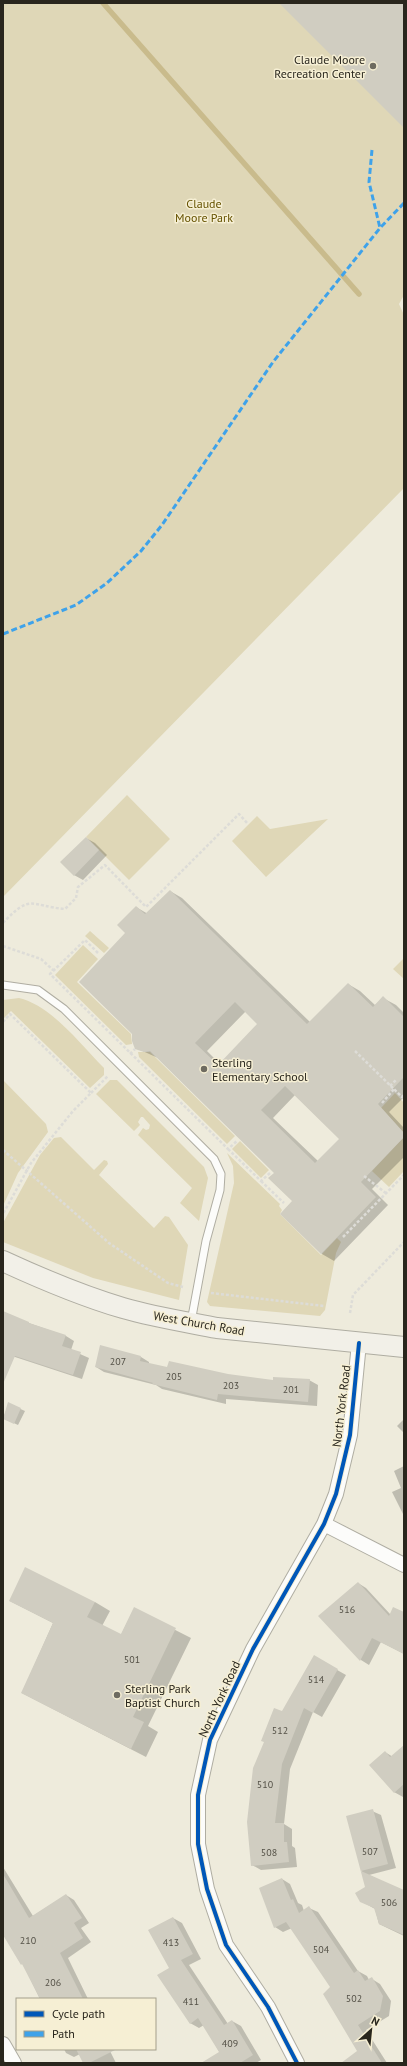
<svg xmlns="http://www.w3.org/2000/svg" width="407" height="2066" font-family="'PT Sans',sans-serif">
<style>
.green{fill:#dfd7b7}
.shadow{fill:#0003;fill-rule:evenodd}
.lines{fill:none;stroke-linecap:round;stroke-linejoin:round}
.stream{stroke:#c9bb8c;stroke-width:5.5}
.building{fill:#d0cdc1;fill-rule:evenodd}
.lane-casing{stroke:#afada2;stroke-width:9}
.street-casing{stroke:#afada2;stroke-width:16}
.secondary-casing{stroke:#afada2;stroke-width:22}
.path{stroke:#dddcd7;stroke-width:2.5;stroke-dasharray:3 2;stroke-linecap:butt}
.lane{stroke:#fcfcfa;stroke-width:7}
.street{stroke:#fcfcfa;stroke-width:14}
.secondary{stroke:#f2f0e8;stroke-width:20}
.quiet{stroke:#3ea2ea;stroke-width:3;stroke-dasharray:6 3;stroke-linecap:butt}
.cycleway-casing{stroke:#f6efd4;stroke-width:6}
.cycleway{stroke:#0057b8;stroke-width:4}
.poi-dot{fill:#6e6b60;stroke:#f6efd4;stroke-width:1.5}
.labels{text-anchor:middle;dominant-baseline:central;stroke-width:3;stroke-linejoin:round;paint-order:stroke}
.number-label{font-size:10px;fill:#535046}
.poi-label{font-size:12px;fill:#29261d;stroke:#f6efd4;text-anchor:start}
.park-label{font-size:12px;fill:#655201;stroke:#f6efd4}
.street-label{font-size:12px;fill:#29261d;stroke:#f6efd4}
</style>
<rect width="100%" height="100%" fill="#eeebdc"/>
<!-- green -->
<path class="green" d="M3 3H404V295L399 304 404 315V488L3 897Z
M127 795 170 839 129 880 86 837Z
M257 816 270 829 328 819 266 877 232 841Z
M90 931 109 948 104 953 85 936Z
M83 945 98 959 77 982 131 1034 132 1044 126 1045 55 975Z
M404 958V979L393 969Z
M19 998C52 1006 80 1044 104 1068V1075L90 1088 11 1011 3 1019V1000Z
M138 1052H150L235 1136 227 1144 139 1057Z
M3 1080 46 1124 48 1132 18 1173 3 1206Z
M110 1080H117L204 1167 208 1178 199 1221 180 1203 192 1188 138 1135 143 1128 146 1130 149 1129 150 1125 143 1117H141L138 1122 140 1125 134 1131 96 1094Z
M395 1093 404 1103V1133L381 1108Z
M61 1137 94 1170 104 1160 107 1161 108 1164 99 1175 154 1228 165 1216 169 1217 188 1245 179 1300 93 1278 3 1242V1223L40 1155 54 1138Z
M404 1137V1171L389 1187 372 1171Z
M240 1141 269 1170 261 1178 232 1149Z
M227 1153 280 1204 279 1206 282 1210 280 1214 321 1255 337 1238 341 1242 336 1253 325 1310 320 1316 210 1306 207 1302 234 1183 233 1166Z"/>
<!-- shadow -->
<path class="shadow" d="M86 838 95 843 107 855 83 880 74 875Z
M170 891 182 898 310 1022 348 984 360 991 375 1005 383 998 396 1005 404 1013V1097L389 1112 404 1128V1157L372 1189 388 1205 334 1261 322 1254 281 1214 293 1201 275 1173 158 1058 136 1048 127 933 136 907 148 914ZM246 1011 259 1024 220 1064 207 1051ZM295 1095 340 1139 318 1161 273 1118Z
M3 1314 66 1336 74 1341 71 1350 89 1358 82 1379 12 1356 3 1350Z
M141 1357 149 1362V1364L168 1368 274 1381 309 1380 318 1385 317 1406 226 1399V1404L162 1389 156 1385 104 1372 96 1367Z
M9 1404 25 1411 18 1425 3 1418Z
M404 1419V1433L397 1426Z
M404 1466V1516L392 1492 401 1488 394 1471Z
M358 1583 366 1588 390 1614H404V1654L381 1642 369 1665 361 1660 320 1616Z
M10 1601 95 1602 110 1611 102 1626 121 1635 134 1609 191 1638 148 1726 158 1732 146 1757 22 1693 53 1623Z
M314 1657 346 1675 322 1717 313 1712 290 1769 284 1824 292 1829V1846L295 1848 297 1867 261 1870 252 1865 283 1712Z
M404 1746V1796L403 1797 394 1792 385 1752 393 1757Z
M372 1811 381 1815 396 1868 369 1875 404 1892V1936L379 1924 375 1909 361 1901 366 1888 348 1817Z
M3 1867 33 1916 66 1895 74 1900 89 1923 81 1928 91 1942 68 1958 88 1999H40L24 1966 3 1934Z
M282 1879 290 1884 298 1903 302 1905 304 1911 309 1908 318 1912 358 1971 367 1976 369 1980 372 1979 380 1984 391 2001 389 2016 366 2030 387 2063H350L358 2051 332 1988 292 1928 283 1932 275 1927Z
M173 1918 182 1923 201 1959 189 1965 228 2024 232 2021 241 2026 261 2060 256 2063H215L220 2053 204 2025 199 2028 190 2023 170 1969Z
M64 2049H109L116 2063H85L80 2054 74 2057 66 2053Z"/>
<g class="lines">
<!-- stream -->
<path class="stream" d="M103 3 359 294"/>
</g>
<!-- building -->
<path class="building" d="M279 3H404V128Z
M86 837 99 850 74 876 60 862Z
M170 890 307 1024 348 983 373 1007 383 996 404 1017V1077L378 1104 404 1133V1137L361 1182 376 1197 321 1254 280 1214 292 1201 268 1178 274 1173 150 1051 144 1052 135 1049 132 1041V1034L79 982 125 933 117 925 136 906 145 914ZM235 1002 257 1024 218 1065 195 1043ZM285 1086 339 1139 315 1163 261 1110Z
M3 1311 29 1322V1323L66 1335 62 1346 81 1352 73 1375 15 1356 3 1384Z
M100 1345 141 1356 140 1361 167 1367 169 1361 228 1374 273 1380V1377L310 1379 308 1402 218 1394 217 1400 152 1384 153 1383 95 1367Z
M8 1402 21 1408 14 1424 3 1419Z
M25 1567 95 1602 87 1617 121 1634 134 1607 176 1628 133 1717 144 1722 131 1749 21 1693 53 1623 9 1601Z
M358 1582 389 1616 393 1607 404 1612V1654L372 1638 360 1661 318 1616Z
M314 1655 338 1669 313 1713 304 1708 282 1764 275 1823H284V1842H287L289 1862 251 1866 247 1822 253 1768 264 1742 261 1741 274 1708 282 1711Z
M404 1745V1784L394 1793 369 1765 385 1751 390 1757Z
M373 1809 388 1864 361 1871 404 1890V1935L379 1924 374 1908 360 1902 355 1893 365 1887 346 1816Z
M3 1874 29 1918 66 1894 82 1918 74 1923 83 1938 60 1953 83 1999H40L22 1964 21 1965 3 1935Z
M282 1878 291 1900 293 1899 299 1913 309 1906 354 1973 358 1970 365 1981 372 1977 383 1996 380 2011 358 2025 382 2063H341L357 2051 323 1994 330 1987 286 1922 274 1928 259 1888Z
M173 1917 193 1954 181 1960 224 2025 232 2020 253 2055 240 2063H201L219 2052 198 2018 190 2024 157 1975 169 1968 148 1930Z
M76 2049H117L89 2063H83Z"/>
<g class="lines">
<!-- lane casing -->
<g class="lane-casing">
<path id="lane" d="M3 985 38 990 64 1009 214 1159 221 1174 220 1190 206 1241 191 1322"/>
</g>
<!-- street casing -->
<g class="street-casing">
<path id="street" d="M324 1524 404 1565
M3 2044 14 2063
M297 2063 268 2007 226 1945 207 1889 198 1844V1795L210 1740 253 1649 324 1524 336 1494 350 1435 359 1343"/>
</g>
<!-- secondary casing -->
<g class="secondary-casing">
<path id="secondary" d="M3 1261C42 1279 82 1296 123 1308 154 1317 186 1322 217 1328L404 1347"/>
</g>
<!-- path -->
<path class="path" d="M3 923C31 893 30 906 65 909L76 898 78 887 105 865 146 907 239 814 248 824
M3 946 41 959 53 970
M98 953 85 940 50 974 228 1149 237 1141
M3 1022 10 1014 91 1093 73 1111 31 1163 3 1214
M355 1051 402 1097 404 1095
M130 1054 135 1049
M390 1086 396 1080
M91 1093 108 1076
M382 1103 394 1089
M228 1149 261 1181 270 1173
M3 1150 109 1243 168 1283 183 1287
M364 1176 387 1194
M261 1181 284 1203
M343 1237 404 1175
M211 1293 324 1306
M350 1313 353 1295 404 1242"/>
<!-- lane -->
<use href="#lane" class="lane"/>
<!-- street -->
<use href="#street" class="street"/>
<!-- secondary -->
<use href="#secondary" class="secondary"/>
<!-- quiet -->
<path class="quiet" d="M372 150 369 182 380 228
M3 634 76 605 107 583 141 551 162 525 273 362 380 228 404 203"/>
<!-- cycleway casing -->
<g class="cycleway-casing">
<path id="cycleway" d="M297 2063 268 2007 226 1945 207 1889 198 1844V1795L210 1740 253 1649 324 1524 336 1494 350 1435 359 1343"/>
</g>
<!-- cycleway -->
<use href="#cycleway" class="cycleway"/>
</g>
<!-- markers -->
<g class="poi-dot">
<circle cx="373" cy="66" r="4"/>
<circle cx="204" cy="1069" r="4"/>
<circle cx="117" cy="1695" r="4"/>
</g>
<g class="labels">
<!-- number labels -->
<g class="number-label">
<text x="118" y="1361">207</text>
<text x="174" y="1376">205</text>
<text x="231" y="1385">203</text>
<text x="291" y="1389">201</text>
<text x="347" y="1609">516</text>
<text x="132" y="1659">501</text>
<text x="316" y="1679">514</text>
<text x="280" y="1730">512</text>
<text x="265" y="1784">510</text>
<text x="370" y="1851">507</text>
<text x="269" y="1852">508</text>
<text x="389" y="1902">506</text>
<text x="28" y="1940">210</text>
<text x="171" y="1942">413</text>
<text x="321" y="1949">504</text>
<text x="53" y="1982">206</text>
<text x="354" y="1998">502</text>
<text x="191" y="2001">411</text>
<text x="230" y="2043">409</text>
</g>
<!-- poi labels -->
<g class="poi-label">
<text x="365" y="59" text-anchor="end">Claude Moore<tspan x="365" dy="14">Recreation Center</tspan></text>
<text x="212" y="1062">Sterling<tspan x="212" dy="14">Elementary School</tspan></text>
<text x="125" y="1688">Sterling Park<tspan x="125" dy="14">Baptist Church</tspan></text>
</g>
<!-- park labels -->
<g class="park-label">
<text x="204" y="203">Claude<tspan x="204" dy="14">Moore Park</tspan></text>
</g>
<!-- street labels -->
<g class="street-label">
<text transform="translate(199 1323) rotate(10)">West Church Road</text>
<text transform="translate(341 1406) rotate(-83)">North York Road</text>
<text transform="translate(219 1699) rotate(-65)">North York Road</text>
</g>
</g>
<!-- border -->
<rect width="407" height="2066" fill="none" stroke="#29261d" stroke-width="8"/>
<!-- legend -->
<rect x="16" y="1998" width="140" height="52" fill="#f6efd4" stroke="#a49f8b"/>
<rect x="24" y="2011" width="20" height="6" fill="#0057b8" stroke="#a49f8b"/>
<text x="52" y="2018" font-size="12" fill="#29261d">Cycle path</text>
<rect x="24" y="2031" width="20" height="6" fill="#3ea2ea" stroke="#a49f8b"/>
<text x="52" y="2038" font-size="12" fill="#29261d">Path</text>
<!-- north arrow -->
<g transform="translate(371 2030) rotate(27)" stroke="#f6efd4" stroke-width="3" paint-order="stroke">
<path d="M0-3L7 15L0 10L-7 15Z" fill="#29261d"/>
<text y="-6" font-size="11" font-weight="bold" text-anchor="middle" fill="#29261d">N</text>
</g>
</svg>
